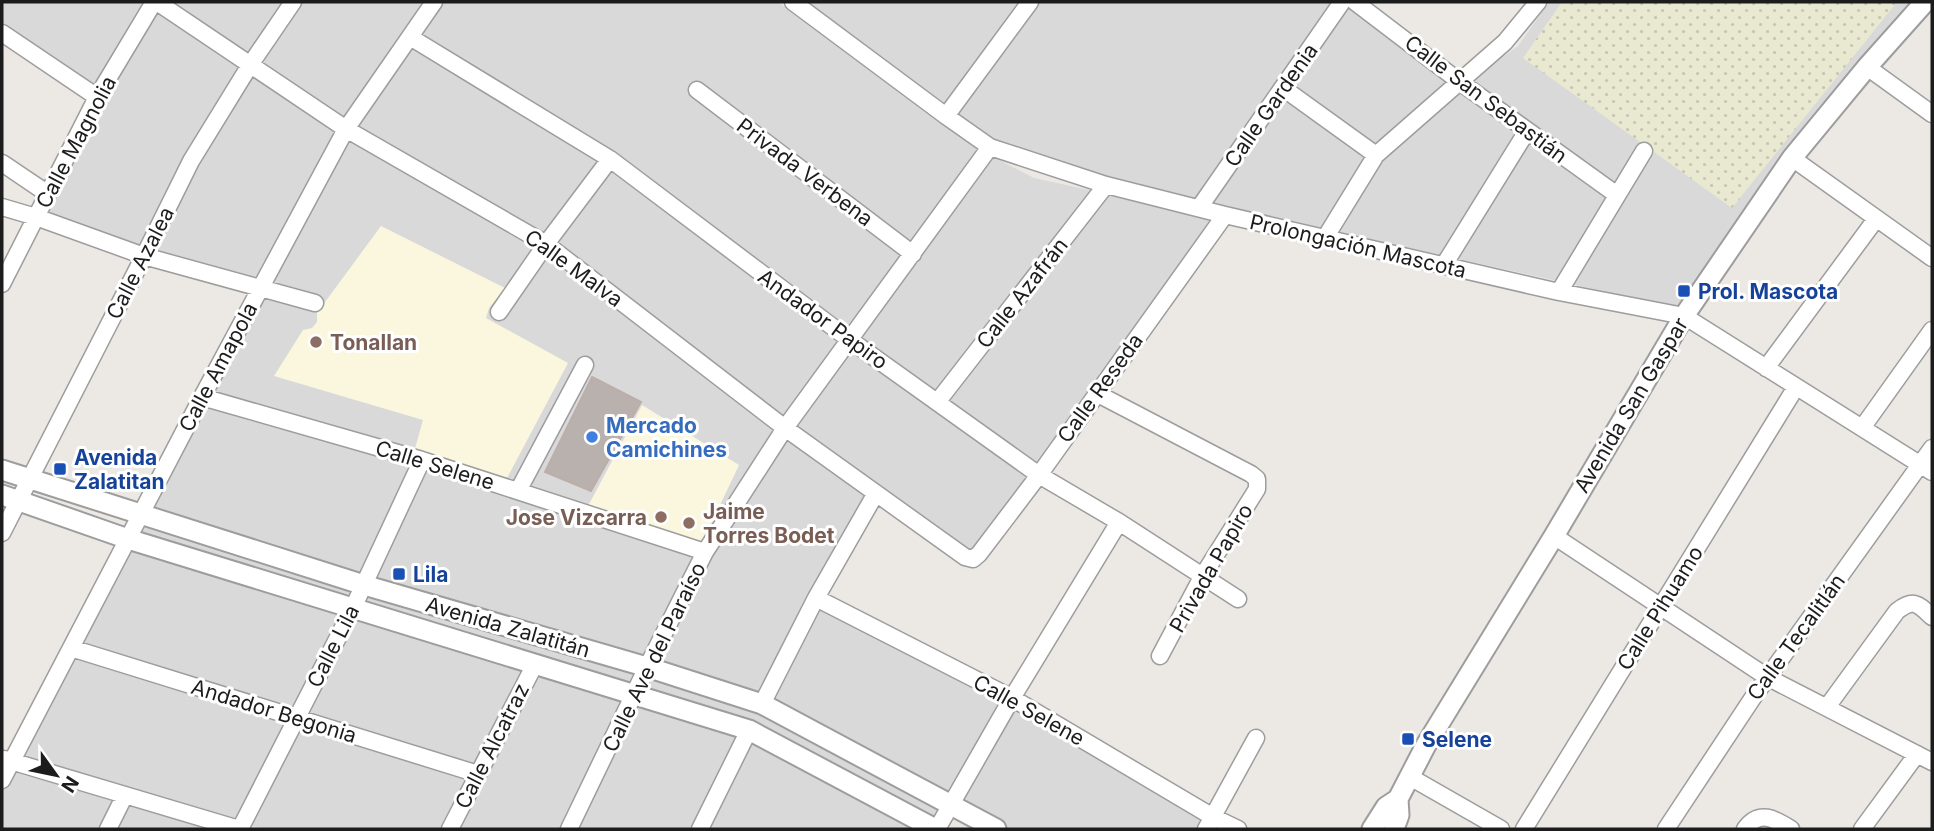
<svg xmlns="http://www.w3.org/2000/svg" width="1934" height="831" font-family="Inter,sans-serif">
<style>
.residential{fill:#dad9d9}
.education{fill:#faf7de}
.farmland{fill:url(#farmland-dots)}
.building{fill:#b9b1ad;stroke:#bcaea8;stroke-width:2}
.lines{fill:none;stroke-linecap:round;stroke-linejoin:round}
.minor-casing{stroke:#9d9d9d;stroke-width:19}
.tertiary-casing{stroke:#9d9d9d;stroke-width:23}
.minor{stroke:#fff;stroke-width:16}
.tertiary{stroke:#fff;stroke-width:19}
.transit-dot{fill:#1a4fb4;stroke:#fff;stroke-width:2.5}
.education-dot{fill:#8d6e63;stroke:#fff;stroke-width:2.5}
.shop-dot{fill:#3f7fe0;stroke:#fff;stroke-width:2.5}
.labels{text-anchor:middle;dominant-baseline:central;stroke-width:6;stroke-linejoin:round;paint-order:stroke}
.street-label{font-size:21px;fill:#1c1c1c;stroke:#fff}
.transit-label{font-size:21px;font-weight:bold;fill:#164399;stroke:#fff;text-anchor:start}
.education-label{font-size:21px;font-weight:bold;fill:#785e54;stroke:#fff;text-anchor:start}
.shop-label{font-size:21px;font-weight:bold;fill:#366cbe;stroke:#fff;text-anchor:start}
</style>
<defs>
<pattern id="farmland-dots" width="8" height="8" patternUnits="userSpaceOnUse" patternTransform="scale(1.75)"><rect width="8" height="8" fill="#e9e8d1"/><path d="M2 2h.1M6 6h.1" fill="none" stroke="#c7c6b3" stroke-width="1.8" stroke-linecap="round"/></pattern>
</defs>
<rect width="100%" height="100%" fill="#ece8e3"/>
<!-- residential -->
<path class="residential" d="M2 2H428L258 282 140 250 42 215 104 95 2 27Z
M438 2H778L993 157 1034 178 1208 216 1210 225 1029 482 970 555 874 485 808 599 999 700 1228 829H996L948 803 933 829H263L22 758 145 514 212 396 350 130Z
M799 2H1353L1461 87 1518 46 1549 2H1932V9L1679 308 1107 181 993 143Z
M2 768 115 802 222 829H2Z"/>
<!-- education -->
<path class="education" d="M381 226 505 288 489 308 486 318 568 363 505 482 414 452 423 420 274 376 303 330 312 328 317 322V313Z
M642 405 739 465 702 543 588 506Z"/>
<!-- farmland -->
<path class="farmland" d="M1562 2H1897L1732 208 1523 58Z"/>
<!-- building -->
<path class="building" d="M592 377 641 402 591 491 545 472Z"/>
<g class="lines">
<!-- minor casing -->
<g class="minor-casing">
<path id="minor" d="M157 2 346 129 546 244 785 428 965 557 973 559 979 554 1039 475 1225 215
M793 2 946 116 990 147 1106 185 1225 215 1559 292 1684 316 1932 472
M1355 2 1460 82 1617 195
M2 33 97 97
M410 37 610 159 850 340 1039 475 1119 522 1238 599
M1867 67 1932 114
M1283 88 1376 155
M697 90 913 254
M946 116 1030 2
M1792 158 1932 258
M2 163 48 194
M2 207 36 217 144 256 315 303
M1199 208 1342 2
M1325 238 1376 155 1505 42 1538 2
M1444 265 1527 131
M2 284 97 97 154 2
M1559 292 1644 151
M499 312 546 244 610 159
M1766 368 1876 219
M1096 393 1251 474 1257 479V489L1202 577 1160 656
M202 397 422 460 705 552
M938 401 1106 185
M1862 428 1932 330
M518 491 585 365
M2 533 144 256 191 161 250 65 293 2
M1554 536 1767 677 1932 762
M816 598 1012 698 1213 817 1238 829
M71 648 478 774
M762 704 816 598 876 493
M1827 707 1897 611C1914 598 1918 604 1932 617
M4 759 239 829
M1410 777 1501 829
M2 780 202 397 346 129 434 2
M108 829 125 795
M240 829 353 608 422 460
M450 829 535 664
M569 829 647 667 705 552 785 428 990 147
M700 829 749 730
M937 829 1012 698 1119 522
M1206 829 1256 738
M1524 829 1796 387
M1666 829 1752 699 1932 448
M1745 829C1759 809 1775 819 1791 829
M1862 829 1917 754"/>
</g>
<!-- tertiary casing -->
<g class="tertiary-casing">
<path id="tertiary" d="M2 470 364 585 647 667 762 704 996 829
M2 495 128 539 749 730 935 829
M1372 829 1386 807 1398 799
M1394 829 1399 815 1398 799 1426 745 1554 536 1684 316 1792 158 1867 67 1925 2"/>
</g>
<!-- minor -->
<use href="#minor" class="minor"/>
<!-- tertiary -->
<use href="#tertiary" class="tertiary"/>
</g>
<!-- markers -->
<g class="transit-dot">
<rect x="1677" y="284" width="14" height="14" rx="3.5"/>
<rect x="53" y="462" width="14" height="14" rx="3.5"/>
<rect x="392" y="567" width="14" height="14" rx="3.5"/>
<rect x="1401" y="732" width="14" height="14" rx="3.5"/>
</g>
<g class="education-dot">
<circle cx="316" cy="342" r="7"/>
<circle cx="661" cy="517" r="7"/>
<circle cx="689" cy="523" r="7"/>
</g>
<circle class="shop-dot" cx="592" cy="437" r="7"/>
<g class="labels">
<!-- street labels -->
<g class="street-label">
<text transform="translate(1486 99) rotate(37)">Calle San Sebastián</text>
<text transform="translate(1271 105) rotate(-55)">Calle Gardenia</text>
<text transform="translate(76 142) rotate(-62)">Calle Magnolia</text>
<text transform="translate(805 172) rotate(37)">Privada Verbena</text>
<text transform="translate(1358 246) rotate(13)">Prolongación Mascota</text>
<text transform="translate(140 263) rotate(-63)">Calle Azalea</text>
<text transform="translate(574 268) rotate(36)">Calle Malva</text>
<text transform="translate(1022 293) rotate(-52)">Calle Azafrán</text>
<text transform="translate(823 319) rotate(36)">Andador Papiro</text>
<text transform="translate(218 367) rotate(-62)">Calle Amapola</text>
<text transform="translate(1100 388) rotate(-54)">Calle Reseda</text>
<text transform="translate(1631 405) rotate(-59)">Avenida San Gaspar</text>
<text transform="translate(435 465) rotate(17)">Calle Selene</text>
<text transform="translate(1211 568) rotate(-60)">Privada Papiro</text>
<text transform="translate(1660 608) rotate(-58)">Calle Pihuamo</text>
<text transform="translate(508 627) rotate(16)">Avenida Zalatitán</text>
<text transform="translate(1796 637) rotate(-54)">Calle Tecalitlán</text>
<text transform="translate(333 646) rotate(-63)">Calle Lila</text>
<text transform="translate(654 657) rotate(-64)">Calle Ave del Paraíso</text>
<text transform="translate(1029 710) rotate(29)">Calle Selene</text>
<text transform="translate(274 711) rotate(17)">Andador Begonia</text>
<text transform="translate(492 746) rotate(-63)">Calle Alcatraz</text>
</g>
<!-- transit labels -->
<g class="transit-label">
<text x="1698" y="291">Prol. Mascota</text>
<text x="74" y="457">Avenida<tspan x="74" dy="24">Zalatitan</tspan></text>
<text x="413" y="574">Lila</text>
<text x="1422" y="739">Selene</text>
</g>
<!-- education labels -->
<g class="education-label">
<text x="330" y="342">Tonallan</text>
<text x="703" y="511">Jaime<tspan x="703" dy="24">Torres Bodet</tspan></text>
<text x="647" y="517" text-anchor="end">Jose Vizcarra</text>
</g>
<!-- shop labels -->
<g class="shop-label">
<text x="606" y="425">Mercado<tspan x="606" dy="24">Camichines</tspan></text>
</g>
</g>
<!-- border -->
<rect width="1934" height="831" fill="none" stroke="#1c1c1c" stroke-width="7"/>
<!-- north arrow -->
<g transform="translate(56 775) rotate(123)" stroke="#ffffff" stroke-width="5" paint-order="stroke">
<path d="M0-5L12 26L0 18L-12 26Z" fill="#1c1c1c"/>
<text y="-10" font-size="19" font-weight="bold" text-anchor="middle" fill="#1c1c1c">N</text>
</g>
</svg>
